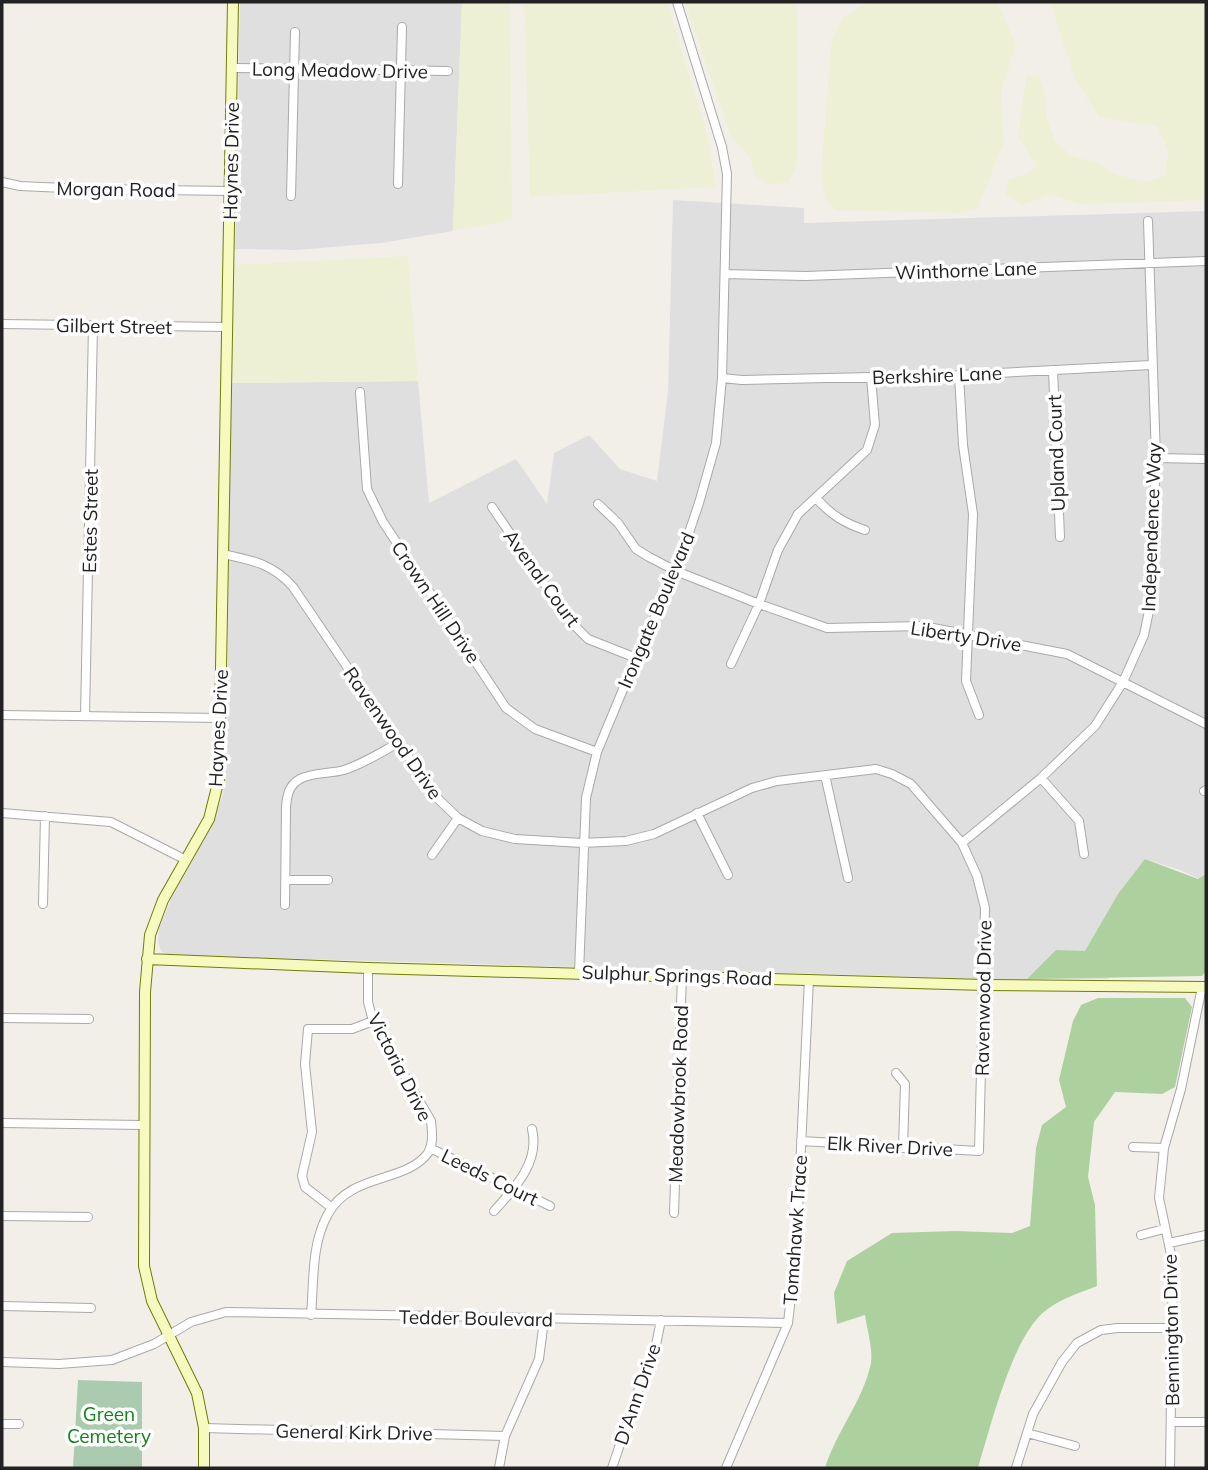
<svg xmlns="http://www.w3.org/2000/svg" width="1208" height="1470" font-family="Mulish,sans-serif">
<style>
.residential{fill:#e0dfdf}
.farmland{fill:#eef0d5}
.forest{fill:#add19e}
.cemetery{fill:#aacbaf}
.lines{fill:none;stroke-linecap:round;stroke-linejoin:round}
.street-casing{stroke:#a9a9a9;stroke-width:10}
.secondary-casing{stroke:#707d05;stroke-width:12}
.street{stroke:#fff;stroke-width:8}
.secondary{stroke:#f7fabf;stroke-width:10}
.labels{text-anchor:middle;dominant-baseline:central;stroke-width:7;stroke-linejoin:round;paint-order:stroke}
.street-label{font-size:19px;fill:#222;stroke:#fff}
.park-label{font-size:19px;fill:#0c8416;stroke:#fff}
</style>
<rect width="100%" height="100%" fill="#f2efe9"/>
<!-- residential -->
<path class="residential" d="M240 2H462L453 231 381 243 297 250 235 249Z
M673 200 804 208V223L1206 211V882L1180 870 1145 859 1121 965 1108 979H991L168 955 161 951 158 941 159 928 171 899 212 826 223 794 227 752 230 383 418 381 429 503 516 459 547 504 554 453 589 435 620 469 657 481 668 392Z"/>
<!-- farmland -->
<path class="farmland" d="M462 2H510L512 220 453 231Z
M524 2H667L708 138 716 187 530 197Z
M685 2H793L797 6V163L789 182 769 185 755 176 751 159 730 135Z
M870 2H997L1016 44 1001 92 1004 141 978 208 957 213 835 210 825 199 821 172 832 37 843 17Z
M1050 2H1206V200L1081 204 1050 195 1021 205 1005 194 1009 179 1028 174 1037 165 1018 138 1026 76 1039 75 1045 94 1047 119 1055 141 1072 156 1097 163 1118 175 1145 182 1165 176 1168 151 1157 126 1099 117 1075 79Z
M408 256 418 381 230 383 233 265Z"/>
<!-- forest -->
<path class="forest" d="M1145 859 1198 879 1206 874V971L1202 976 1027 979 1056 950 1085 951 1118 894Z
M1098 998H1185L1192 1007 1175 1087 1162 1094 1115 1092 1094 1122 1088 1177 1095 1205 1097 1286C1077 1294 1052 1301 1037 1319 1010 1349 990 1428 978 1468H825C836 1432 863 1401 871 1363 873 1349 867 1329 865 1315L837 1324 834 1293 847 1261 892 1233 955 1231 1012 1233 1030 1226 1036 1148 1042 1125 1066 1107 1059 1080 1073 1021 1081 1005Z"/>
<!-- cemetery -->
<path class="cemetery" d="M78 1380 142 1382V1468H73Z"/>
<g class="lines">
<!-- street casing -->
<g class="street-casing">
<path id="street" d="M232 68 448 71
M2 182 20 186 87 189 230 191
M398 184 402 27
M291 196 295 32
M725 274 806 276 1206 261
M2 324 227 327
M1053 370 1060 537
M959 375 963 445 973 514 966 681 979 715
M722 378 742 380 959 375 1151 365
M360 392 367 489 383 522 506 708 535 729 597 752
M1156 458 1206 459
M816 498C831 515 844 523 865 530
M598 504 618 523 636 549 649 557 676 571 759 604 827 628 923 626 1067 654 1206 724
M492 507 569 620 588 639 636 658
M223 554C252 560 273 564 293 587L434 795 458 818 482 831 515 839 582 843 626 841 654 834 752 788 777 781 876 769 892 774 911 784 962 843 977 876 985 908 979 1151 801 1141
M731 664 759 604 778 550 798 514 867 450 875 425 871 377
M2 715 221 718
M85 716 93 326
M825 775 848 878
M1041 778 1079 821 1084 854
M1204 791 1206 790
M2 813 111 822 186 860
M697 813 728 875
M962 843 1041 778 1095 726 1123 682 1144 635 1150 606 1156 458 1148 221
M432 855 458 818
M287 880H328
M43 904 45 816
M285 905 286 807C287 795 289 785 300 779 313 772 330 774 344 770 363 764 380 753 398 743
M579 972 586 798 597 752 636 658 676 571 699 503 716 443 722 378 727 174 722 147 677 2
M2 1018 89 1019
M896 1073 905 1084 903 1148
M2 1123 143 1125
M1133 1147 1164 1148
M430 1148 550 1206
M332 1208 305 1187 302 1176 312 1132 305 1064 308 1029H352L373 1021
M494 1211C515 1188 540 1162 532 1129
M674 1213 682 975
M2 1216 88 1217
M1141 1235 1164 1229
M1169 1243 1206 1235
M2 1306 91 1308
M311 1315C314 1282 311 1244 328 1214 350 1173 406 1183 428 1153 434 1143 432 1132 431 1121L373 1021 368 1002V968
M2 1362 59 1364 112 1360 154 1344 191 1322 226 1312 788 1323
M1172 1422H1206
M2 1424H19
M204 1428 505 1436
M1027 1433 1075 1446
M499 1468 505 1436 539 1359 544 1320
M612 1468 639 1388 653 1360 661 1320
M726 1468 788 1323 796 1253 809 979
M1016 1468 1033 1414 1062 1362 1077 1343 1101 1330 1118 1328H1171
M1170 1468 1173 1264 1159 1198 1164 1148 1181 1089 1202 987"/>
</g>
<!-- secondary casing -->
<g class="secondary-casing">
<path id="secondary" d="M147 959 368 968 985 985 1206 987
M204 1468V1428L197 1393 152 1301 144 1266 145 992 150 935 163 900 209 819 219 779 233 2"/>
</g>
<!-- street -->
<use href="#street" class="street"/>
<!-- secondary -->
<use href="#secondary" class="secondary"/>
</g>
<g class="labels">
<!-- street labels -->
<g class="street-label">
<text transform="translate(340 70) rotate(1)">Long Meadow Drive</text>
<text transform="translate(231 161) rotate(-89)">Haynes Drive</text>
<text transform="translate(116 189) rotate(1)">Morgan Road</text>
<text transform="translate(966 270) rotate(-2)">Winthorne Lane</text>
<text transform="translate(114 326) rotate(1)">Gilbert Street</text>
<text transform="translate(937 375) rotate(-2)">Berkshire Lane</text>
<text transform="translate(1056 453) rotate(-92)">Upland Court</text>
<text transform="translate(90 521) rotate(-89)">Estes Street</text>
<text transform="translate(1151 527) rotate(-88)">Independence Way</text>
<text transform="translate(542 578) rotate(54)">Avenal Court</text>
<text transform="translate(436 602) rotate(56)">Crown Hill Drive</text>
<text transform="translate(656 610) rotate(-67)">Irongate Boulevard</text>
<text transform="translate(966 636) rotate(9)">Liberty Drive</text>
<text transform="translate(218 728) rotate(-87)">Haynes Drive</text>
<text transform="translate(393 733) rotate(55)">Ravenwood Drive</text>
<text transform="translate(677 975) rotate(2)">Sulphur Springs Road</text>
<text transform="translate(983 998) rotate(-89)">Ravenwood Drive</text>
<text transform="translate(400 1067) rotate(63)">Victoria Drive</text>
<text transform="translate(678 1094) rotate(-88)">Meadowbrook Road</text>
<text transform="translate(890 1146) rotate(3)">Elk River Drive</text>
<text transform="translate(490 1177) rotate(26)">Leeds Court</text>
<text transform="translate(795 1230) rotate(-86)">Tomahawk Trace</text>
<text transform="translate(476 1318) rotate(1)">Tedder Boulevard</text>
<text transform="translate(1171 1330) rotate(-91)">Bennington Drive</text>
<text transform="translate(637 1394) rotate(-71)">D'Ann Drive</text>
<text transform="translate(354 1432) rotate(1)">General Kirk Drive</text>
</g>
<!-- park labels -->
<g class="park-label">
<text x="109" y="1414">Green<tspan x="109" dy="22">Cemetery</tspan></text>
</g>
</g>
<!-- border -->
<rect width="1208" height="1470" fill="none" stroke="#222222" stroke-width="7"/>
</svg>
